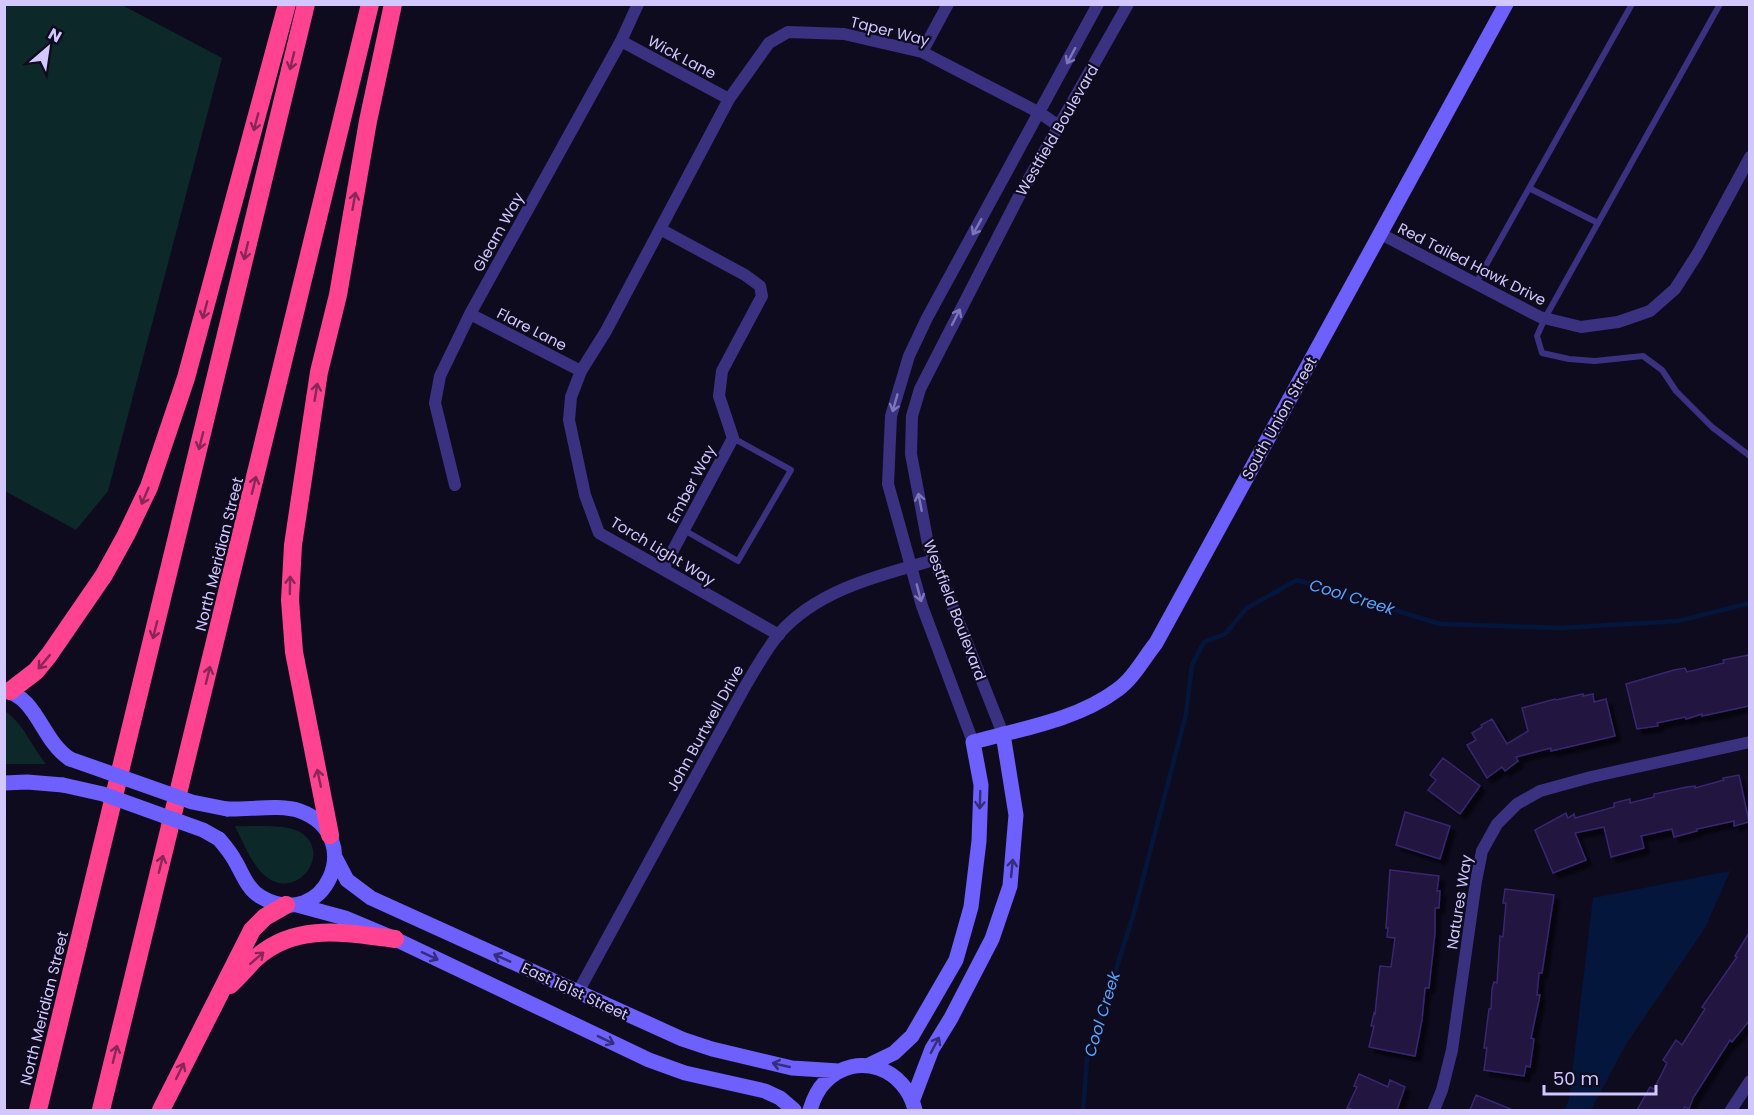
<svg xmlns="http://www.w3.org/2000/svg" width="1754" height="1115" font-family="Poppins,sans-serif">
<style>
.green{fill:#0d2829}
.water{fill:#05163d}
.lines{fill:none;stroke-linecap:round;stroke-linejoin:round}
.stream{stroke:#05163d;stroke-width:4.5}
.building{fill:#211541;stroke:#39266f;stroke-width:1.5;filter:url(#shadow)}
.lane{stroke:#3a3281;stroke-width:6}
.street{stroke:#3a3281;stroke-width:12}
.secondary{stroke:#6e5fff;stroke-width:15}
.highway{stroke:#ff4390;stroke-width:18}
.secondary-bridge{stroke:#6e5fff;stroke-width:15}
.oneway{stroke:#7e76ba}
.oneway2{stroke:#872758}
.oneway3{stroke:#352d79}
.labels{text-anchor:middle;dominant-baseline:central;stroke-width:4.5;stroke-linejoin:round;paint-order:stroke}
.street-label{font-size:15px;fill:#d2c8ff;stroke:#0f0b1f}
.water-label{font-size:16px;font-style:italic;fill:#56a5ff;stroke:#0f0b1f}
</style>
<defs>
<filter id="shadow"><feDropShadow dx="5.5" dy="5.5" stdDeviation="1.5" flood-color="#0009"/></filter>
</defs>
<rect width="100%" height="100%" fill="#0f0b1f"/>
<!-- green -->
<path class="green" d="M5 4 122 5 222 58 108 491 76 530 5 491Z
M5 711C23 723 32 747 46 764H5Z
M235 826C253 827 289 823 303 834 332 856 294 904 263 874 252 864 242 840 235 826Z"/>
<!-- water -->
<path class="water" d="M1730 871 1705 928 1626 1044 1591 1110H1564L1569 1100 1593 898Z"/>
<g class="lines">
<!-- stream -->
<path class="stream" d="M1083 1110 1087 1060 1134 913 1186 714 1192 665 1204 642 1225 634 1247 608 1297 580 1440 624 1561 628 1678 621 1750 603"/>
</g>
<!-- building -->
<path class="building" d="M1749 655V706L1702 716V714L1686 719 1685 717 1657 723 1658 726 1637 729 1626 684 1674 670 1685 668 1687 672 1724 663 1723 660Z
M1583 694V696L1593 694 1594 702 1606 699 1615 736 1551 751V748L1516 757 1518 761 1505 771 1502 767 1487 778 1467 745 1476 740 1472 733 1482 727 1481 725 1492 719 1507 744 1528 731 1522 708 1555 699 1556 700Z
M1443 758 1480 786 1460 814 1428 790 1436 780 1430 775Z
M1739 775 1749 822 1734 826V821L1697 829V831L1674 837 1672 829 1641 836 1644 848 1611 857 1604 827 1575 833 1586 860 1553 873 1535 830 1566 813 1568 818 1574 814 1575 818 1614 807V803L1630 799V803L1654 797V794L1687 787 1695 786V788L1724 780 1723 778Z
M1405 812 1450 826 1440 859 1396 845Z
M1390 870 1439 876 1437 891H1440L1439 908H1435V933L1429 988H1425L1422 1020 1415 1056 1369 1047 1374 1026H1371L1374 1013 1375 1014 1380 966 1391 967 1395 938 1387 937 1388 928H1386Z
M1505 889 1554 895 1542 973H1539L1537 995H1540L1531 1038 1534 1039 1530 1067 1526 1066 1524 1076 1484 1070 1487 1048H1484L1489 1009H1491L1492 989 1494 982 1497 983 1500 936 1503 937 1506 903H1503Z
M1749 933V1021L1732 1042 1730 1040 1693 1098 1689 1109 1685 1107 1683 1110H1637L1650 1087 1654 1089 1667 1063 1663 1060 1676 1040 1682 1045 1705 1009 1702 1007 1737 957 1735 956Z
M1359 1074 1388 1087 1390 1080 1405 1087 1397 1110H1354L1347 1108 1357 1087 1354 1086Z
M1476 1095 1513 1110H1470Z"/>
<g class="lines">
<!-- lane -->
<path class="lane" d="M1720 4 1545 318 1537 336 1542 353 1569 359 1595 361 1643 356 1662 370 1676 391 1712 427 1750 456
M1529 188 1598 223
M1476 283 1632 4
M684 530 738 561 791 470 733 438"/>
<!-- street -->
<path class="street" d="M621 41 729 99
M922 52 948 4
M660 229 745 275 760 286 762 296 722 371 719 396 733 438 663 569
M1381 234 1540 317 1581 327 1618 322 1650 311 1675 289 1698 253 1750 157
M470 314 581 371
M455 485 435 403 440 376 470 314 621 41 638 4
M779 635 599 533 585 495 569 420 571 397 581 371 606 331 729 99 769 43 788 32 844 34 922 52 1040 113 1060 127
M1003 734 928 544 911 454 912 416 920 389 1018 198 1128 4
M973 742 922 606 888 484 891 416 909 356 927 318 1098 4
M578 992 732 710C746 685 760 658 778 635 816 590 880 575 934 560
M1434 1110 1442 1090 1452 1050 1476 881 1482 851 1497 824 1517 804 1540 791 1591 777 1750 742
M1731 1110 1750 1081"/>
<!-- secondary -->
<path class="secondary" d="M4 690C38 698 41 740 70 759
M4 783 27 782 63 785
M219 839C225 846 231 853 235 861 243 874 247 889 261 897 325 934 368 836 300 811 281 804 248 810 227 809
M336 859 347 880 371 898 682 1039 712 1049 792 1068 839 1071
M297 905 345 918 395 939 649 1060 685 1073 765 1091 780 1098 794 1110
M867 1066 894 1053 912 1036 956 960 971 907 979 841 981 785 973 742C1021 729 1077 720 1117 690 1133 679 1144 658 1156 643L1506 4
M913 1099 932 1049 951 1018 992 939 1010 886 1016 815 1003 734
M810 1110C813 1100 817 1090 825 1082 857 1049 906 1069 915 1110"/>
<!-- highway -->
<path class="highway" d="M10 691 36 671 49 655 104 575 126 535 149 487 186 378 287 4
M330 835 294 652 290 600 293 545 319 372 338 295 368 121 393 4
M230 985C239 977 247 967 256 958 296 922 346 933 395 939
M38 1110 306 4
M101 1110 370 4
M161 1110 252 930 265 917 286 905"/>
<!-- secondary-bridge -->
<path class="secondary-bridge" d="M70 759 192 802 227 809
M63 785 103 794 203 830 219 839"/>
</g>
<!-- one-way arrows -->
<defs><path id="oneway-shaft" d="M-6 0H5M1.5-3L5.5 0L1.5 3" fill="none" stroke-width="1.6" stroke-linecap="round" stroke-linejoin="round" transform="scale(1.5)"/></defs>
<g class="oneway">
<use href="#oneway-shaft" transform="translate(1071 56) rotate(118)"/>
<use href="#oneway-shaft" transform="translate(977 227) rotate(119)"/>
<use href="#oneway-shaft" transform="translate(956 317) rotate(-63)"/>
<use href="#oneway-shaft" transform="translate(895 403) rotate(106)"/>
<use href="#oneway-shaft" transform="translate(920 502) rotate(-101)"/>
<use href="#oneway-shaft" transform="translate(919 593) rotate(75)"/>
</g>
<g class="oneway2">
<use href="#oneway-shaft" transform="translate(292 61) rotate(104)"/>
<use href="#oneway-shaft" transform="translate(256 122) rotate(105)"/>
<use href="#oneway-shaft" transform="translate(354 201) rotate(-80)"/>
<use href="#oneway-shaft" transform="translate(246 251) rotate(103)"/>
<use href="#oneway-shaft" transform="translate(205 310) rotate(105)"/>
<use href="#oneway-shaft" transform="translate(316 392) rotate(-81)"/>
<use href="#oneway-shaft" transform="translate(201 441) rotate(104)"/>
<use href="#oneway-shaft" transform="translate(254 485) rotate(-76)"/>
<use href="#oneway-shaft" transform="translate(145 496) rotate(113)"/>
<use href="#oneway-shaft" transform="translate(290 585) rotate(-89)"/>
<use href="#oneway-shaft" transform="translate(155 630) rotate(104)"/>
<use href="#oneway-shaft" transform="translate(44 662) rotate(130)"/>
<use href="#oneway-shaft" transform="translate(208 675) rotate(-76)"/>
<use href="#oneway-shaft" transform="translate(319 778) rotate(-102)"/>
<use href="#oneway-shaft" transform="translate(161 864) rotate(-76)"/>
<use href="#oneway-shaft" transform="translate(257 958) rotate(-41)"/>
<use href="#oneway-shaft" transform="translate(115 1054) rotate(-76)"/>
<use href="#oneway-shaft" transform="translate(180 1071) rotate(-64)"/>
</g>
<g class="oneway3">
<use href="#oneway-shaft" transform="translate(980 800) rotate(92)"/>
<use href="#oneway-shaft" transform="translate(1012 868) rotate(-84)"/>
<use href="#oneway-shaft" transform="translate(430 956) rotate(25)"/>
<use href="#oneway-shaft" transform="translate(502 958) rotate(-156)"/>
<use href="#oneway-shaft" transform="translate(606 1040) rotate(26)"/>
<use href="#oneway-shaft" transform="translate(935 1045) rotate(-62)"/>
<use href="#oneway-shaft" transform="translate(781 1065) rotate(-167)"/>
</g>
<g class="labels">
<!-- street labels -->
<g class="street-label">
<text transform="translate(890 31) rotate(14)">Taper Way</text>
<text transform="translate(682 57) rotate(28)">Wick Lane</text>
<text transform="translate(1057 130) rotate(-60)">Westfield Boulevard</text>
<text transform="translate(498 232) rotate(-61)">Gleam Way</text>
<text transform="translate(1472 264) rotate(27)">Red Tailed Hawk Drive</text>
<text transform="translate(532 329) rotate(27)">Flare Lane</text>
<text transform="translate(1279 418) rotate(-61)">South Union Street</text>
<text transform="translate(691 484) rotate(-62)">Ember Way</text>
<text transform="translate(663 551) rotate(31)">Torch Light Way</text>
<text transform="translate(219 554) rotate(-76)">North Meridian Street</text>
<text transform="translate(955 610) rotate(69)">Westfield Boulevard</text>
<text transform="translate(705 728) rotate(-61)">John Burtwell Drive</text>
<text transform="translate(1459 902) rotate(-81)">Natures Way</text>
<text transform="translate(575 991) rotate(25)">East 161st Street</text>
<text transform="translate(44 1008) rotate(-76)">North Meridian Street</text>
</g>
<!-- water labels -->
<g class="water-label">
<text transform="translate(1352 597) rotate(17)">Cool Creek</text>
<text transform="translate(1102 1014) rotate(-73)">Cool Creek</text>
</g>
</g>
<!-- border -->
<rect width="1754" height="1115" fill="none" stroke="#d2c8ff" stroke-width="12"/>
<!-- north arrow -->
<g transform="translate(48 48) rotate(29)" stroke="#0f0b1f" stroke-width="4.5" paint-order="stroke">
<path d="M0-4.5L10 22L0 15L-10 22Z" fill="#d2c8ff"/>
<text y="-9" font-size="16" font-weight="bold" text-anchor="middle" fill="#d2c8ff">N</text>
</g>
<!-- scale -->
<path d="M1544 1085v9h112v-9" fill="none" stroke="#d2c8ff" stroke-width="3"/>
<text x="1553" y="1085" font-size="18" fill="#d2c8ff" stroke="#0f0b1f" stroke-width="4.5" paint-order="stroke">50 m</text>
</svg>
